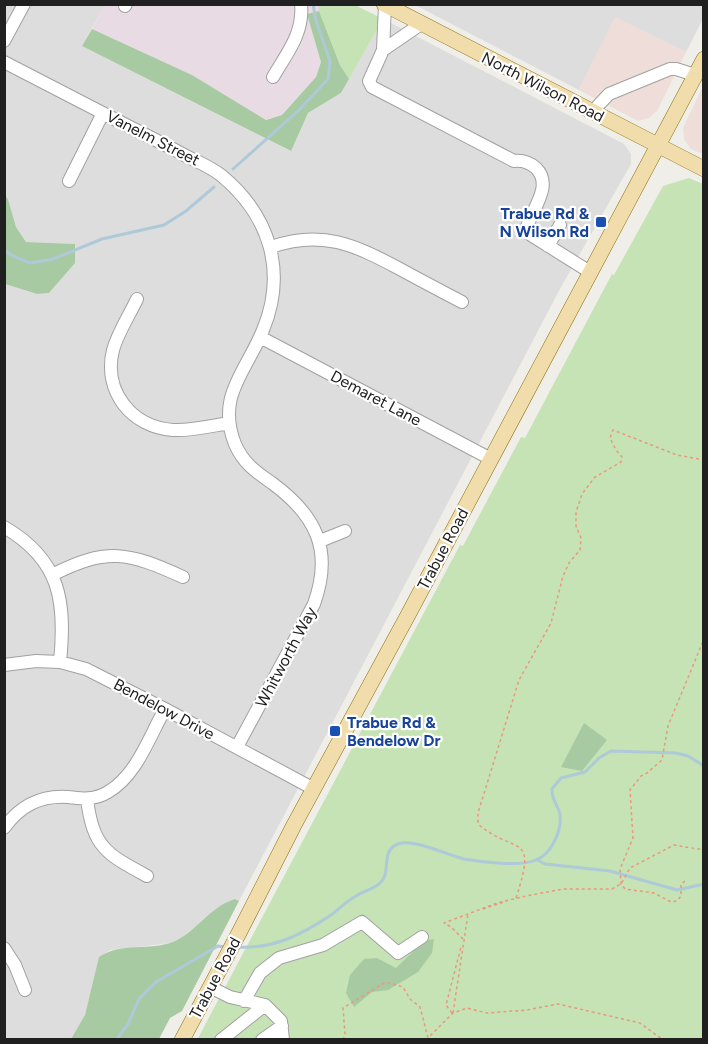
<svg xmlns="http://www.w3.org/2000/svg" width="708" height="1044" font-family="Figtree,sans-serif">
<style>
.residential{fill:#dedddd}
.commercial{fill:#eeddd9}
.industrial{fill:#e8dbe4}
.grass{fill:#c5e3b4}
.forest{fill:#a8caa2}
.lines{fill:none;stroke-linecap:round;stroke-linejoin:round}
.stream{stroke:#aec9d8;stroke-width:3}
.minor-casing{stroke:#a1a1a1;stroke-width:14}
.major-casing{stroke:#8a7212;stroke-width:16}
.path{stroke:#ea987f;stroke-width:1.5;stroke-dasharray:3 3;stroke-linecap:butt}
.minor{stroke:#fff;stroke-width:12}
.major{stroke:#f1dcab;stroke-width:15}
.transit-dot{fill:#1a4fb4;stroke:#fff;stroke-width:2}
.labels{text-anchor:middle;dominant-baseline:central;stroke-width:4.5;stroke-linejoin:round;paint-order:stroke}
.street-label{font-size:16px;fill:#202020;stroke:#fff}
.transit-label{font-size:16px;font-weight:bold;fill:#164399;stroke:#fff;text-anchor:end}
</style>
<rect width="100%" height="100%" fill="#f0eee8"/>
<!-- residential -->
<path class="residential" d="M703 4 704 17 686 52 615 18 579 90 415 5Z
M5 5H105L82 46 290 151 308 113 341 93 383 19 624 144 631 154V164L561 287 239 901 235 899 183 937 171 943 110 950 100 957 85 1015 71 1039 5 1040V284L36 294 49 293 75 262 74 244 26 242 16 227 8 199 5 194Z"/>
<!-- commercial -->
<path class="commercial" d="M615 17 686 52 657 111 649 118 638 121 579 90Z
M703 86 704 154H703L691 149 684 139 683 128Z"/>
<!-- industrial -->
<path class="industrial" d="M105 5H319V11L308 14 321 62 316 77 282 115 265 120 192 75 92 29Z"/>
<!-- grass -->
<path class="grass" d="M319 5H355L383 19 349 79 340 65 319 11Z
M689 178 703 184V1039L197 1040 460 545 463 546 521 437 525 438 612 274 614 275 663 186Z"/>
<!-- forest -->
<path class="forest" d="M319 11 340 65 349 79 341 93 308 113 291 151 82 46 92 29 192 75 266 120 282 115 316 77 321 62 307 14Z
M4 194 8 199 16 227 26 242 75 244V263L49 293 37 294 5 284Z
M584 723 607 740 582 771 561 767Z
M235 899 239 901 182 1011 170 1018 159 1039H71L85 1015 99 957C121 942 149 951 173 942 197 932 209 907 235 899Z
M434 939 432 953 418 972 388 990 372 992 354 1007 346 993 350 975 364 959 377 958 396 968 424 941Z"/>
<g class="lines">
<!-- stream -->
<path class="stream" d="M233 169 299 110 328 79 330 61 316 21 313 4
M4 250 13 256 30 263 53 259 102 239 164 225 186 211 214 187
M537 860 545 864 610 871 677 890 704 884
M238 947C274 949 301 935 331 915 339 909 347 901 356 896 364 891 374 889 380 883 392 873 380 850 398 844 414 838 446 855 464 859 481 862 521 867 536 860 552 854 562 830 560 814 558 805 551 799 552 789L561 778 585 772 599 758 611 751 676 753 688 756 704 766
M116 1040 128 1024 139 999 156 982 218 946 225 947"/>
<!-- minor casing -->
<g class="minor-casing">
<path id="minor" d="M385 5 383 50 369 81 372 87 514 161C522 160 529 162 536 168 554 186 531 210 526 230L531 235 590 272
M125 6 126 4
M4 41 24 4
M383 50 421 24
M4 62C45 83 85 104 126 125 146 135 166 145 186 156 198 162 211 167 222 176 270 216 287 272 263 330 246 372 216 396 235 444 243 463 256 472 272 483 317 516 333 551 314 604L237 747
M273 77C287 53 304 33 301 4
M592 112 609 94 670 69H676L695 75
M69 181 103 113
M548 246 560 225
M271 247C322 229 355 245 400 269 420 280 441 291 462 302
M137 299C129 316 118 332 113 350 103 391 131 427 173 430 191 431 211 426 229 423
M260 337 491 459
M4 527C61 560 66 602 60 662
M320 541 345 531
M52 575C107 547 128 552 183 577
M4 665 36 661 60 662 86 669 165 709 314 789
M87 799C93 847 106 854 147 876
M4 828C20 806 40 795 68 797 82 799 95 800 108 792 137 775 149 737 165 709
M4 948 15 965 25 990
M210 987 230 997 265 1005 281 1021 283 1040
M244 1001 260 973 279 958 323 945 362 922 398 953 422 937
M221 1040 265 1005
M262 1040 282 1026"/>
</g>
<!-- major casing -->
<g class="major-casing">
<path id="major" d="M384 4 704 169
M182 1040 240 931 294 825 408 615 704 59"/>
</g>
<!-- path -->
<path class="path" d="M685 881 681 884V896L677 901 671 902 654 893 625 889 621 884 620 869 633 838 630 790 641 776 647 773 662 760 668 726 704 639
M516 898C538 831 516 856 478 824V813L519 680 551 623 563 576 569 563 580 550 581 538 576 526V512L582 494 595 477 621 462 622 457 616 450 610 438 613 430 677 455 704 460
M483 909 507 901
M463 939 451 927 444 923 497 903 526 896 563 889H612L621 884 630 868 674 845 704 850
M452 1013 446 1005 461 947
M453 1013 468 914
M343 1040 345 1034 343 1008 386 982 403 987 410 999 420 1007 428 1038
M426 1040 453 1013 467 1008 487 1013 527 1010 558 1004 640 1023 659 1037 667 1040"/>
<!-- minor -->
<use href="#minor" class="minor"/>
<!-- major -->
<use href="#major" class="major"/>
</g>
<!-- markers -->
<g class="transit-dot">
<rect x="595" y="216" width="12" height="12" rx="3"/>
<rect x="329" y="725" width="12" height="12" rx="3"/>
</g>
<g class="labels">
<!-- street labels -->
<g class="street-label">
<text transform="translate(543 87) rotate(27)">North Wilson Road</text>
<text transform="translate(153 138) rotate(27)">Vanelm Street</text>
<text transform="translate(376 398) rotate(28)">Demaret Lane</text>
<text transform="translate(443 549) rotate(-62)">Trabue Road</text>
<text transform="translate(286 657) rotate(-62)">Whitworth Way</text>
<text transform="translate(164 709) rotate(28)">Bendelow Drive</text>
<text transform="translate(215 978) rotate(-62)">Trabue Road</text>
</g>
<!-- transit labels -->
<g class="transit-label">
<text x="589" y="213">Trabue Rd &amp;<tspan x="589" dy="18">N Wilson Rd</tspan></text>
<text x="347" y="722" text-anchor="start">Trabue Rd &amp;<tspan x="347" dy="18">Bendelow Dr</tspan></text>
</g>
</g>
<!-- border -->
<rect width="708" height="1044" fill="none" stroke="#202020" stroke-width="12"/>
</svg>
